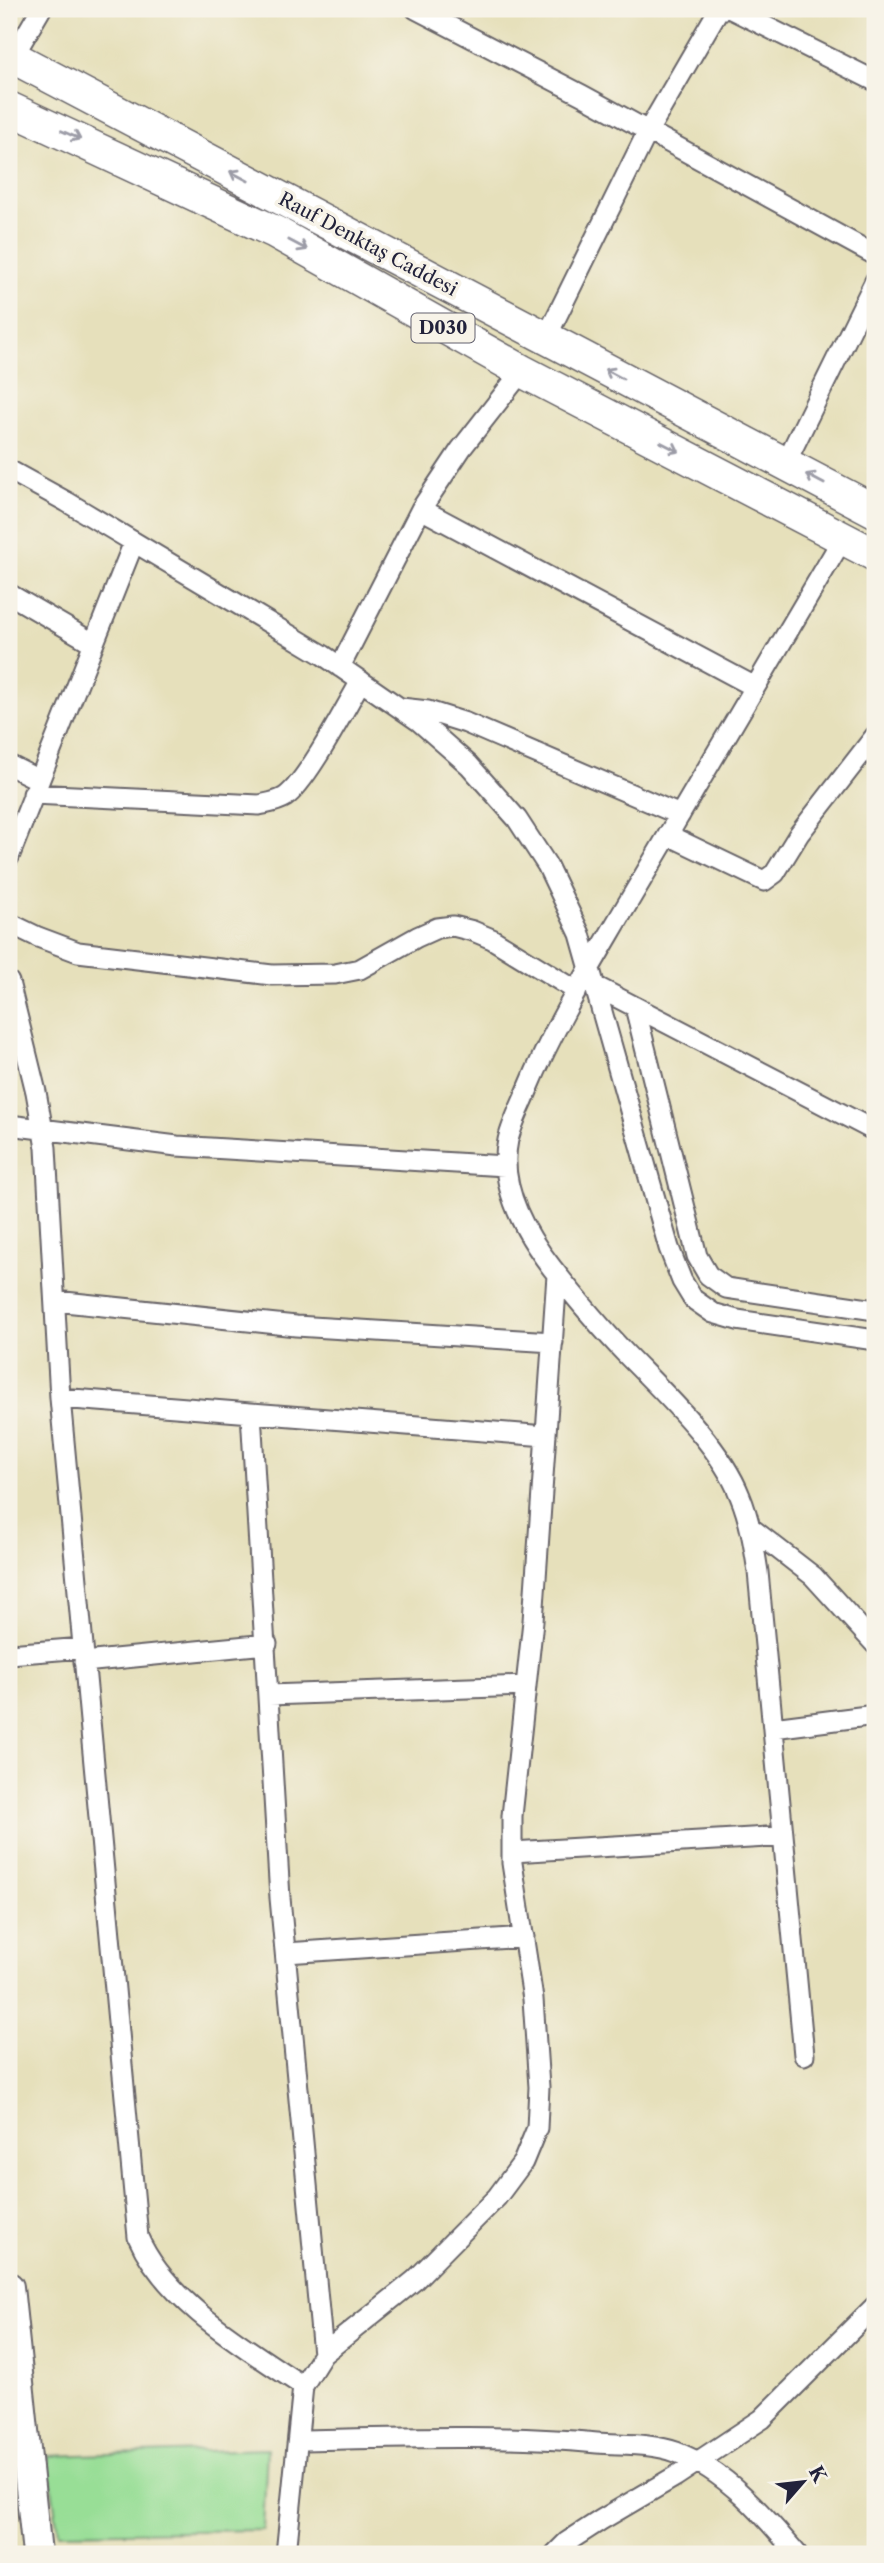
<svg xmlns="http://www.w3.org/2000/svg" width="884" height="2563" font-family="'Libre Caslon Text',serif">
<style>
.green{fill:#98de96;stroke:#5d8068;stroke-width:2}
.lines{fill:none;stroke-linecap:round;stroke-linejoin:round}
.street-casing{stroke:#676468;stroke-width:23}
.secondary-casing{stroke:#676468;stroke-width:32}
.primary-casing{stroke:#676468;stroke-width:35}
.street{stroke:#fff;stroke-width:19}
.secondary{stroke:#fff;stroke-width:28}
.primary{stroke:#fff;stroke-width:32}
.oneway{stroke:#9c9ca7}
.labels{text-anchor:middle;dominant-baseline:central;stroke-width:7;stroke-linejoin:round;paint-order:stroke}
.shield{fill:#f7f3e8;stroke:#62616f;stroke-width:2}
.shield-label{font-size:18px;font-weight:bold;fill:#22223b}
.street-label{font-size:19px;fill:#22223b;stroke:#f7f3e8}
</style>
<rect width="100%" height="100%" fill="#f7f3e8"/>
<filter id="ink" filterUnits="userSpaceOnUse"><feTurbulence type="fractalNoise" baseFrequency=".0143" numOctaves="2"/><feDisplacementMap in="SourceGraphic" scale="14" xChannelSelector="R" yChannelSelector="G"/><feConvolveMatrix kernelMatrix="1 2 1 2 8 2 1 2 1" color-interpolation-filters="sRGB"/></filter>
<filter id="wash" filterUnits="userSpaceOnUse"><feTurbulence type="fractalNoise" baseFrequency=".00686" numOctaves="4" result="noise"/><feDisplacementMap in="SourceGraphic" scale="28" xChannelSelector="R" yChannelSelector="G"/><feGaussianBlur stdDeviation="1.57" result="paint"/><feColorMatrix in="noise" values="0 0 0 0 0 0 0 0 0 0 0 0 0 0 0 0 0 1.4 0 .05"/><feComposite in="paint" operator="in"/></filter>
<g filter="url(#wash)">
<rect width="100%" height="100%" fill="#e6e0bb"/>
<!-- green -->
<path class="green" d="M267 2449 263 2530 58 2533 48 2456Z"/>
</g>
<g filter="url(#ink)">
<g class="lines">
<!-- street casing -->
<g class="street-casing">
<path id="street" d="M416 9 582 95 875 255
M731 9 875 81
M13 57 41 9
M546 338 648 131 719 9H724
M785 464 875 281
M9 470 67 502 323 655 420 722 469 765 517 819 547 865 580 934 669 1248 682 1281 693 1299 713 1313 737 1320 875 1340
M421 509 755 687
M9 594 93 643
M340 667 421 509 461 449 522 371
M401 708 428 711 466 723 680 815
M9 765 39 780
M33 794 259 805C268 803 277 802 285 797 307 782 345 708 361 681
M668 835 764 881 775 873 799 834 875 736
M9 857 134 542
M9 923 38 937 78 952 272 975 335 974 360 969 417 937 437 928 453 926 473 931 492 939 577 991
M9 982 36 1092 46 1148 60 1398 138 2237C166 2302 246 2348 303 2386
M595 986 875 1131
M635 1007 697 1256 708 1275 726 1288 875 1310
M9 1125 177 1146 505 1166
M55 1301 296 1326 553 1342
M60 1398 546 1436
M251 1413 280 1898 323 2354
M751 1528 813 1576 875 1644
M9 1654 83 1648
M84 1662 267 1644
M269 1695 526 1686
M773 1728 875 1715
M512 1852 783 1836
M286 1953 524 1937
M804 2055 758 1572C754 1546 750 1520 740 1496 720 1445 665 1394 627 1355 601 1328 575 1297 552 1268 525 1233 498 1186 508 1140 512 1123 521 1106 528 1089 553 1028 588 971 622 913 695 788 769 663 843 538
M298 2440C397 2438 497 2434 597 2443 622 2445 652 2443 676 2452 725 2470 764 2515 797 2554
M286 2554 303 2386 323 2354 415 2280 497 2197 523 2162 537 2128 539 2087 533 1999 512 1863V1816L533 1621 557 1275
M555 2554 567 2542 601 2520 676 2476 762 2419 875 2306"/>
</g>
<!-- secondary casing -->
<g class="secondary-casing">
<path id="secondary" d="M9 2287 37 2554"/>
</g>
<!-- primary casing -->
<g class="primary-casing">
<path id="primary" d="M9 55 875 511
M9 108 275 232 522 371 875 555"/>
</g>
<!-- street -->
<use href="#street" class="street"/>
<!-- secondary -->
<use href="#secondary" class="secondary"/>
<!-- primary -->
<use href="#primary" class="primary"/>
</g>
<!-- one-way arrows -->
<defs><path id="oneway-shaft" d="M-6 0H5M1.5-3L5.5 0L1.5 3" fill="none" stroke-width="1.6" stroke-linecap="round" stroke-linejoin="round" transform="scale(1.75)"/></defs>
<g class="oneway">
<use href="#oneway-shaft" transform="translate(71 135) rotate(24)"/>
<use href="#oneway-shaft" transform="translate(239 176) rotate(-152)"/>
<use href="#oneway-shaft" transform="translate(298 245) rotate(28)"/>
<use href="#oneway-shaft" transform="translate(614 374) rotate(-152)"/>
<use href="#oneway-shaft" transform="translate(670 447) rotate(27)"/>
<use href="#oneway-shaft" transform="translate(815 479) rotate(-152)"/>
</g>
</g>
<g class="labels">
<!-- shield labels -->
<rect class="shield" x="411.5" y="313.5" width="63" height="29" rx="5"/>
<g class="shield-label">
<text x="443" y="328">D030</text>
</g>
<!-- street labels -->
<g class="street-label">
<text transform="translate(368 244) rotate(28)">Rauf Denktaş Caddesi</text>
</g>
</g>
<!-- margin -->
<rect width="884" height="2563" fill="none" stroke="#f7f3e8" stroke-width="35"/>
<!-- north arrow -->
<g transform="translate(803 2482) rotate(62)" stroke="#f7f3e8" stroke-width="5" paint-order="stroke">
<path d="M0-5L12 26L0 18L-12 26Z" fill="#22223b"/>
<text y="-10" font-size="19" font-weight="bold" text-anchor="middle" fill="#22223b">K</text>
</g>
</svg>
